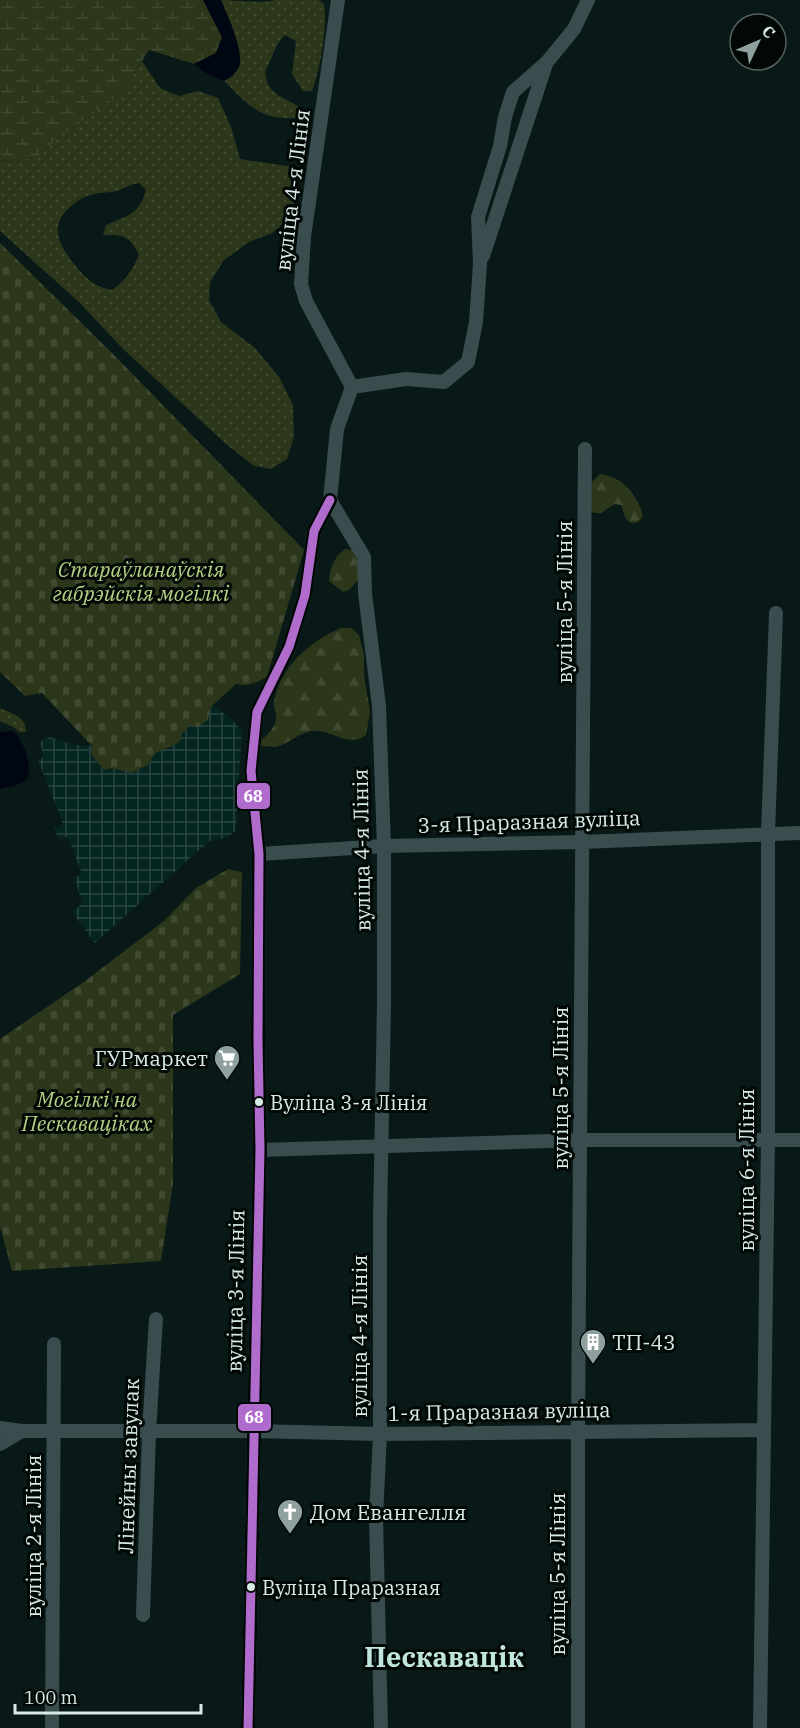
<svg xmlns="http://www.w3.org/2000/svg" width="800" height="1728" font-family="'IBM Plex Serif',serif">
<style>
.industrial{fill:url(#industrial-grid)}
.grass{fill:url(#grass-dots);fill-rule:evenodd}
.forest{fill:url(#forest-firs)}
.wetland{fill:url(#wetland-marsh)}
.cemetery{fill:url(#cemetery-stones)}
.water{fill:#010712}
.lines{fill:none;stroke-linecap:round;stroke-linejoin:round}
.street{stroke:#394d4f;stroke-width:14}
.bus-1-casing{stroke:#010806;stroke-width:14}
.bus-1{stroke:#b06ccc;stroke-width:9}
.bus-dot{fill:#d8eae6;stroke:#010806;stroke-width:2}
.labels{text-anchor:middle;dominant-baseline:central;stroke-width:6;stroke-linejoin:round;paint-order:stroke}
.bus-label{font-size:20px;fill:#d8eae6;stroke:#010806;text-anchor:start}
.street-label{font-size:21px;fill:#d8eae6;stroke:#010806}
.park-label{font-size:21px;font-style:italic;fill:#b5d183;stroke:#010806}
.poi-label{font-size:21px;fill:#d8eae6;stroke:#010806;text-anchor:start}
.district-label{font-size:27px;font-weight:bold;fill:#c0e5dc;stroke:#010806}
.line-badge{stroke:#010806;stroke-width:2}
.badge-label{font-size:16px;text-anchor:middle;font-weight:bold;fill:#fff}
</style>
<defs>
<pattern id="industrial-grid" width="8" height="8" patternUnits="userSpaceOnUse" patternTransform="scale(1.5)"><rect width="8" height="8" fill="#052521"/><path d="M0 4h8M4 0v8" fill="none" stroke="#294541"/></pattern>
<pattern id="grass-dots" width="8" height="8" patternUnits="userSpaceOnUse" patternTransform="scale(1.5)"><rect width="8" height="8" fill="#2b361b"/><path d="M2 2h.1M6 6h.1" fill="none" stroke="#3f4a31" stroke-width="1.8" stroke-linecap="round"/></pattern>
<pattern id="forest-firs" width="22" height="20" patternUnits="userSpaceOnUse" patternTransform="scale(1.5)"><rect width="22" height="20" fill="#2b361b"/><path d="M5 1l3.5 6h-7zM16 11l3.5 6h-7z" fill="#3f4a31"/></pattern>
<pattern id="wetland-marsh" width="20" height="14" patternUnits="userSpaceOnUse" patternTransform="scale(1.5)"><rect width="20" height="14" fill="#2b361b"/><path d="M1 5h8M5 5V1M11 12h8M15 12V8" fill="none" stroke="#3f4a31"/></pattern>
<pattern id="cemetery-stones" width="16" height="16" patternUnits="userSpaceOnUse" patternTransform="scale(1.5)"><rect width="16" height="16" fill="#2b361b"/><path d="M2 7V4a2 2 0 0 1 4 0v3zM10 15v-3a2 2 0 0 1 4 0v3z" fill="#3f4a31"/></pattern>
</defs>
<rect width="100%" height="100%" fill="#081917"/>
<!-- industrial -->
<path class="industrial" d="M213 705 233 721 242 731 236 830 227 838 212 840 200 849 95 943 72 912 82 904 75 878 82 874 68 837 59 839 54 828 63 824 38 760 44 757 40 742 50 737 74 745 92 746 112 768 148 765 153 754 161 749H170L182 733Z"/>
<!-- grass -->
<path class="grass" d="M221 0C234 0 265 4 275 0H319L324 4C328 26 320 70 312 91H303L292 74 296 41 285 35C274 45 272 59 265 72 266 76 267 83 269 86 276 98 292 100 301 109L295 118C259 120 248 104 224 81L233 76 232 26Z
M142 61 160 88 179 96 198 91 218 98 231 127 240 159 293 167 298 182 291 217 272 233 249 242 224 260 210 282 209 300 221 322 255 348 279 377 293 405 294 436 287 459 271 469 254 466 226 444 122 348 81 304 0 231V161L36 158 57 139 122 93ZM139 183 146 190C140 214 127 216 106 225L103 235C124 235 128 235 139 254 133 270 126 280 112 290 95 287 85 278 75 265 67 255 56 240 58 227 60 211 80 197 94 194 101 192 109 193 117 191 125 188 130 184 139 183Z
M0 708C12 714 26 716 26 732H19L15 728 0 721Z"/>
<!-- forest -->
<path class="forest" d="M600 474C623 477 637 494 643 516L638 522 631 523 626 519 621 505 615 504 601 513H594L589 508 591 483Z
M345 549 352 550 360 559 361 577 349 590 343 592 329 581C330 568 334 557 345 549Z
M341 628H351L359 635 364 655V675L370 712 366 735C347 749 332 728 311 731 299 733 288 744 276 747 272 747 266 746 261 746L260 742C268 734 277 727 276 715 275 709 273 706 274 701 282 665 309 642 341 628Z"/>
<!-- wetland -->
<path class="wetland" d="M0 0H203L222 37 216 53 194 64 149 50 122 93 57 139 36 158 0 161Z"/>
<!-- cemetery -->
<path class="cemetery" d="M0 243 113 354 304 550 267 677C257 682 248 687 236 684L213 705 210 709 208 720 198 727 190 726 182 733 180 741C165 753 157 745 148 765L131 773 112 768 104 770 91 754 92 746 42 693 25 696 0 672Z
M228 869 242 872 240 974 173 1015V1183L161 1261 12 1271 0 1226V1039L85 981 164 921 196 888Z"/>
<!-- water -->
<path class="water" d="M203 0H221C228 17 242 46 240 64 238 72 231 77 224 81L209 75 194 64 216 53 222 37Z
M12 731C22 736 34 768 27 779 22 785 7 788 0 789V732Z"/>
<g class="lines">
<!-- street -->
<path class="street" d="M338 0 304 237 301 284 306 301 352 387 337 429 330 500 364 557 365 593 379 706 384 846V1004L380 1220V1434L376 1517 381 1728
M483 256 546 64
M352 387 406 379 444 382 468 362 476 322 480 264 478 217 500 146 505 117 513 92 547 62 574 29 588 0
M259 854 384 846 583 842 800 833
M260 1150 580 1140H800
M0 1428 22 1431
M0 1444 22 1431H253L380 1434 764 1430
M143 1615 149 1432 156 1319
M52 1728 54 1344
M248 1728 260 1150 258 1040 259 854 251 771 257 712 289 647 305 595 314 531 330 500
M578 1728V1431L585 449
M760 1728 768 1139V833L776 613"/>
<!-- bus-1 casing -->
<g class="bus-1-casing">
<path id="bus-1" d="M248 1728 260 1150 258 1040 259 854 251 771 257 712 289 647 305 595 314 531 330 500"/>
</g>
<!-- bus-1 -->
<use href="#bus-1" class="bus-1"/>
</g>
<!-- icons -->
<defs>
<g id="supermarket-pin" transform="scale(1.35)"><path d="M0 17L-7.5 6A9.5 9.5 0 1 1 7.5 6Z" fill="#8fa19e" stroke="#010806"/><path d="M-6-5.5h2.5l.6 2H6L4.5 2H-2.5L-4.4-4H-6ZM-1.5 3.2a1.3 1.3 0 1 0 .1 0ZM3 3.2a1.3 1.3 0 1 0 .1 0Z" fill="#fff"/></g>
<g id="building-pin" transform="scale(1.35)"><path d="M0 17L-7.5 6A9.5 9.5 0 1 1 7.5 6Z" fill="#8fa19e" stroke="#010806"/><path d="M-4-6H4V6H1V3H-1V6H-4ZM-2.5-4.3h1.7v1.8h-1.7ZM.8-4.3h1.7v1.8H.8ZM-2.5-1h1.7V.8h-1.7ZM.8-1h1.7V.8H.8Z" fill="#fff"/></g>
<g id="church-pin" transform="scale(1.35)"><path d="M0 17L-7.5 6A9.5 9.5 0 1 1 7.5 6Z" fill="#8fa19e" stroke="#010806"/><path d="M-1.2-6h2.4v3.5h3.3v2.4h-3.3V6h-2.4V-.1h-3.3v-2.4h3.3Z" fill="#fff"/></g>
</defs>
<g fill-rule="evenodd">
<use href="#supermarket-pin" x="227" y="1058"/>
<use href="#building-pin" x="593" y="1342"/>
<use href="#church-pin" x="290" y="1512"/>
</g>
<!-- markers -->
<g class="bus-dot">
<circle cx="259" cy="1102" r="5"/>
<circle cx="251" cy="1587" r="5"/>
</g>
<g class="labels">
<!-- bus labels -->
<g class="bus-label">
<text x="270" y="1102">Вуліца 3-я Лінія</text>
<text x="262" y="1587">Вуліца Праразная</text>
</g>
<!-- street labels -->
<g class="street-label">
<text transform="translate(292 190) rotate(-83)">вуліца 4-я Лінія</text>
<text transform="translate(564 602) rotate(-90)">вуліца 5-я Лінія</text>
<text transform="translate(529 821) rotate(-2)">3-я Праразная вуліца</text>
<text transform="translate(361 850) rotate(-91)">вуліца 4-я Лінія</text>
<text transform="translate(560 1088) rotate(-90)">вуліца 5-я Лінія</text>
<text transform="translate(746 1170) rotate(-90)">вуліца 6-я Лінія</text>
<text transform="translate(235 1291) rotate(-89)">вуліца 3-я Лінія</text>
<text transform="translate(359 1336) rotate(-90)">вуліца 4-я Лінія</text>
<text transform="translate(499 1411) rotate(-1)">1-я Праразная вуліца</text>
<text transform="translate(128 1466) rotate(-88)">Лінейны завулак</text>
<text transform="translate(33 1536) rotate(-90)">вуліца 2-я Лінія</text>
<text transform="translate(557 1574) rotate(-90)">вуліца 5-я Лінія</text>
</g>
<!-- park labels -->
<g class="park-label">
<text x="141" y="569">Стараўланаўскія<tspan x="141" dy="24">габрэйскія могілкі</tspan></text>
<text x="87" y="1099">Могілкі на<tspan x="87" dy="24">Пескаваціках</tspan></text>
</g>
<!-- poi labels -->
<g class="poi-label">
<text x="208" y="1058" text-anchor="end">ГУРмаркет</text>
<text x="612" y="1342">ТП-43</text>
<text x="310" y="1512">Дом Евангелля</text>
</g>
<!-- district labels -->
<g class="district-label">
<text x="444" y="1656">Пескавацік</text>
</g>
</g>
<g class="line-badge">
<rect x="236" y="782" width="35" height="28" rx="6" fill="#b06ccc"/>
<rect x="237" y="1403" width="35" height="29" rx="6" fill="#b06ccc"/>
</g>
<g class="badge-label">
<text x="253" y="802">68</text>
<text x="254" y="1423">68</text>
</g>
<!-- north arrow -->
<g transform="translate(758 42) rotate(46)"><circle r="28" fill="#010806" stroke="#576260" stroke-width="1.5"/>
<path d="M0-4.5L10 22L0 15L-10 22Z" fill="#8fa19e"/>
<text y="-9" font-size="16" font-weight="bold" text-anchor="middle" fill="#d8eae6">С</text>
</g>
<!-- scale -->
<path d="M15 1704v9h186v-9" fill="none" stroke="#d8eae6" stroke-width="3"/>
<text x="24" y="1704" font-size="18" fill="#d8eae6" stroke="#010806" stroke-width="4.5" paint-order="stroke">100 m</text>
</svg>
